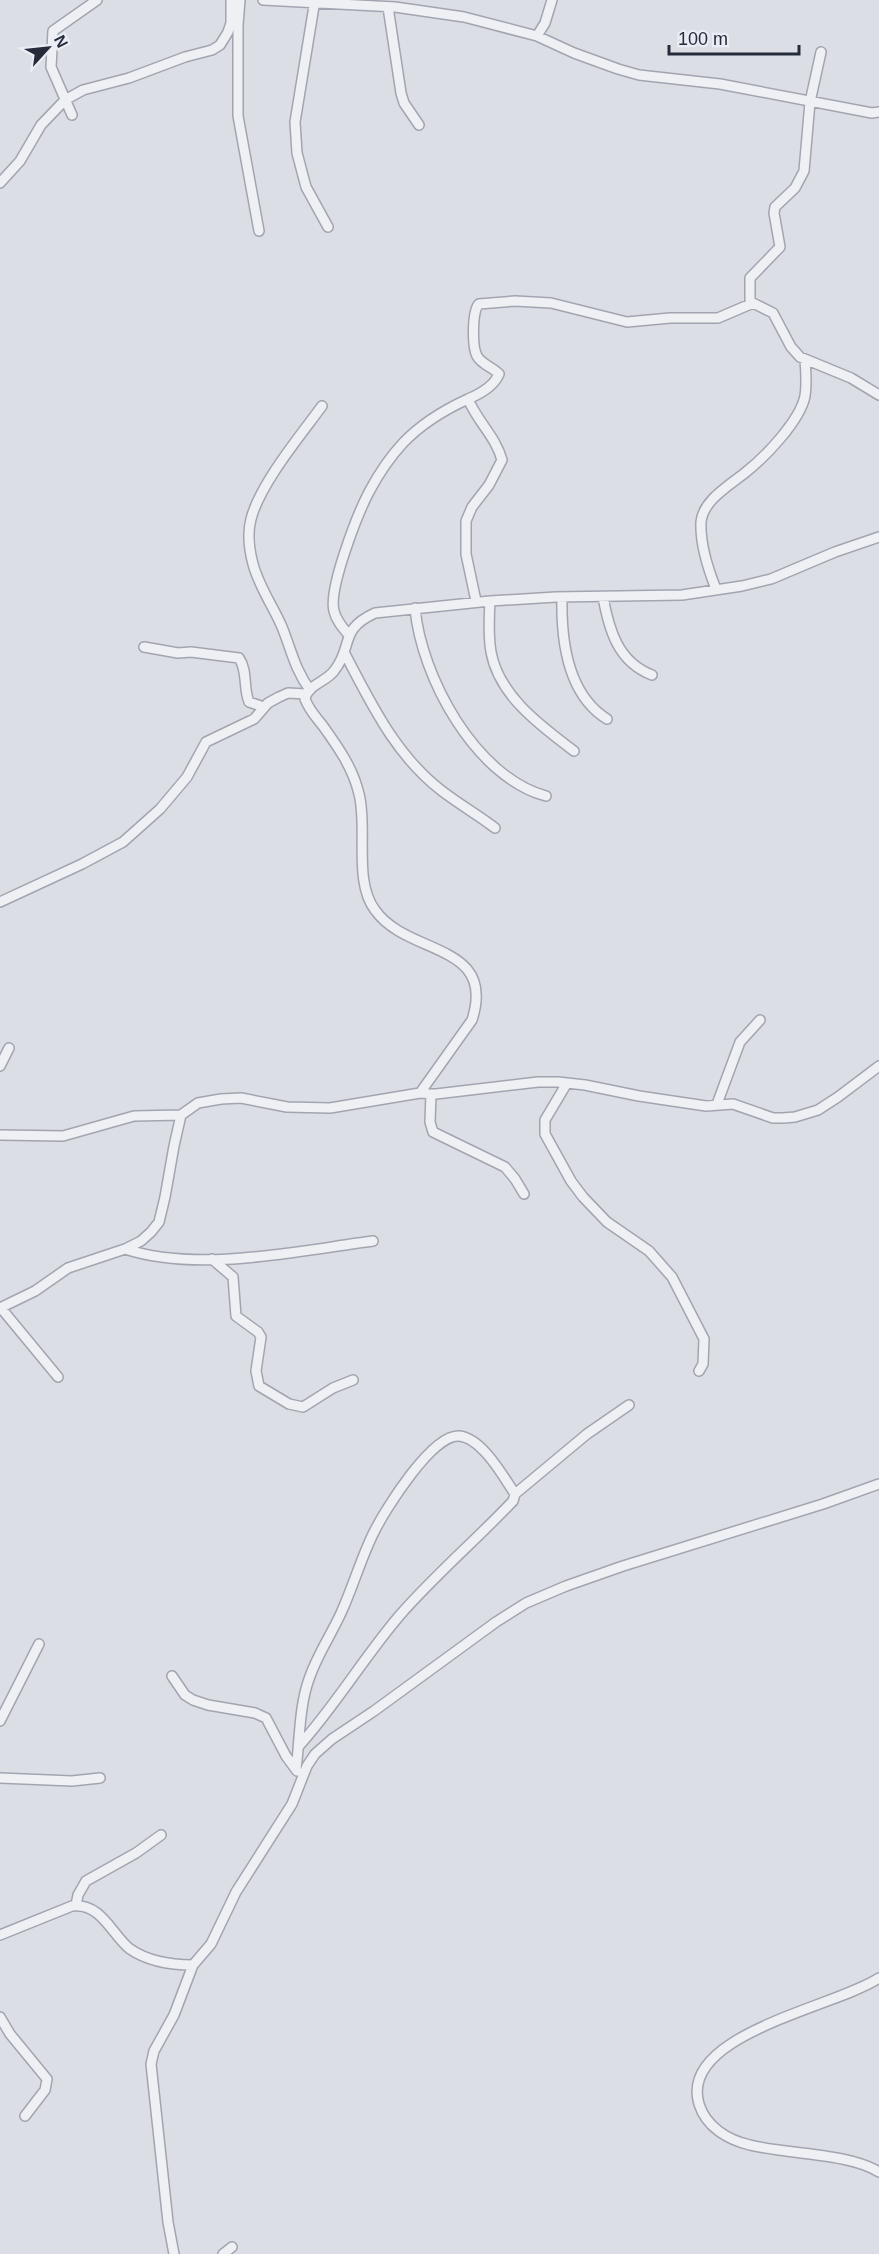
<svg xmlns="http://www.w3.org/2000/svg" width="879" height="2254" font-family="Helvetica,sans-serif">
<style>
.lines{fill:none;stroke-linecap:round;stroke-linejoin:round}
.minor-casing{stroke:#a2a5b0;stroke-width:12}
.minor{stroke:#eef0f4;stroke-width:9}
</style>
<rect width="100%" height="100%" fill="#dcdee6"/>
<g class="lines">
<!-- minor casing -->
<g class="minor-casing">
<path id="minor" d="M240 0 238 25V116L259 231
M263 0 395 7 464 17 537 36 574 53 618 69 639 75 720 84 872 113 879 112
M315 0 295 122 297 153 306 187 328 227
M388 7 401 93 404 103 419 125
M537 36 545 23 552 0
M72 115 51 67 53 31 97 0
M0 183 20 161 41 125 65 100 83 90 129 78 185 57 212 50 220 45 228 32 231 23V0
M750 303V278L780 247 774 213 775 207 795 188 804 171 810 102 821 52
M716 589C708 569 700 545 701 522 703 500 730 485 746 472 765 457 800 421 805 396 807 384 806 372 805 360
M562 597C561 640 567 694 607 719
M603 597C609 630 618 662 652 675
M476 601 466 554V521L472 507 489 485 502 460C496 437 477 421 468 399 480 394 494 386 499 374 493 367 482 365 477 356 472 347 472 311 479 304L515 301 551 303 627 322 670 318H718L753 303 773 313 791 347 800 357 851 378 879 395
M490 601C489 618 488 635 491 652 499 696 541 726 574 751
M415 608C421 676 475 777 546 796
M348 634C342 627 336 620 334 611 328 589 358 513 369 492 378 475 390 457 403 443 422 423 444 410 468 399
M144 647 178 653 191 652 239 658C248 671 243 688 249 702L264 707
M344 652C371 703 395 755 442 791 459 804 478 815 495 828
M310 690C295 670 291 649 282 627 273 606 259 587 253 564 249 549 247 534 251 519 260 484 300 436 322 406
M0 902 82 864 123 842 160 809 187 777 206 742 254 719 268 703 279 697 288 693 306 694
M0 1066 9 1048
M567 1083 545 1120V1134L571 1181 583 1197 607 1222 649 1251 672 1277 704 1339 703 1364 699 1371
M420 1093 472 1020C497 942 407 956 375 910 353 881 368 828 359 794 353 768 338 747 323 726 316 717 309 710 305 699 307 685 326 682 334 671 354 646 338 630 375 613L490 601 556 597 682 595 742 586 771 579 835 552 879 537
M431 1094 430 1122 433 1132 505 1167 515 1179 524 1194
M717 1104 740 1042 760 1020
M0 1135 63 1136 134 1116 181 1115 198 1103 221 1099 241 1098 287 1107 330 1108 420 1093 436 1094 538 1082H558L585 1085 639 1096 706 1106 733 1104 773 1118H783L795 1117 818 1110 838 1097 879 1066
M125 1249C199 1273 297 1251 373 1241
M212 1259 233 1277 236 1316 258 1332 261 1337 256 1371 259 1386 289 1404 303 1407 333 1388 353 1380
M0 1308 35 1291 68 1268 125 1249 141 1241 151 1232 159 1222 165 1197 174 1146 181 1115
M1 1308 58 1377
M172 1676 185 1695 193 1700 208 1705 255 1713 266 1718 286 1756 297 1771
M0 1721 39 1644
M299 1746C336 1705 364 1657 400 1615 435 1575 476 1540 513 1501L515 1494 587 1434 629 1405
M296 1769C300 1739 299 1707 309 1679 317 1655 331 1635 341 1613 353 1587 361 1558 374 1532 385 1510 432 1434 459 1436 482 1438 503 1476 515 1494
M0 1778 72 1781 100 1778
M76 1905 78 1895 86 1881 136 1853 161 1835
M0 1935 72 1906C101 1902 112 1935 130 1949 149 1962 171 1965 193 1965L211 1944 236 1892 292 1804 307 1766 315 1754 332 1739 374 1711 496 1622 526 1603 566 1586 623 1566 823 1504 879 1484
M879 1978C836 2007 678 2034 699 2104 706 2127 728 2140 750 2145 785 2154 849 2153 879 2172
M0 2017 10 2034 47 2079 45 2090 25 2116
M174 2254 168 2222 151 2064 154 2051 174 2015 193 1965
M223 2254 232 2247"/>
</g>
<!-- minor -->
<use href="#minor" class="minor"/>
</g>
<!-- north arrow -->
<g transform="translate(48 48) rotate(63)" stroke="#ebedf4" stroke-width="4.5" paint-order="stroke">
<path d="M0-4.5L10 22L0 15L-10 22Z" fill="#262b3c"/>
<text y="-9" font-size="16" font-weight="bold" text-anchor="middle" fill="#262b3c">N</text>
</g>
<!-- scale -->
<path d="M669 45v9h130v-9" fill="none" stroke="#262b3c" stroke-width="3"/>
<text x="678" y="45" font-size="18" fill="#262b3c" stroke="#ebedf4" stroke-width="4.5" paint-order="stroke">100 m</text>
</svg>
